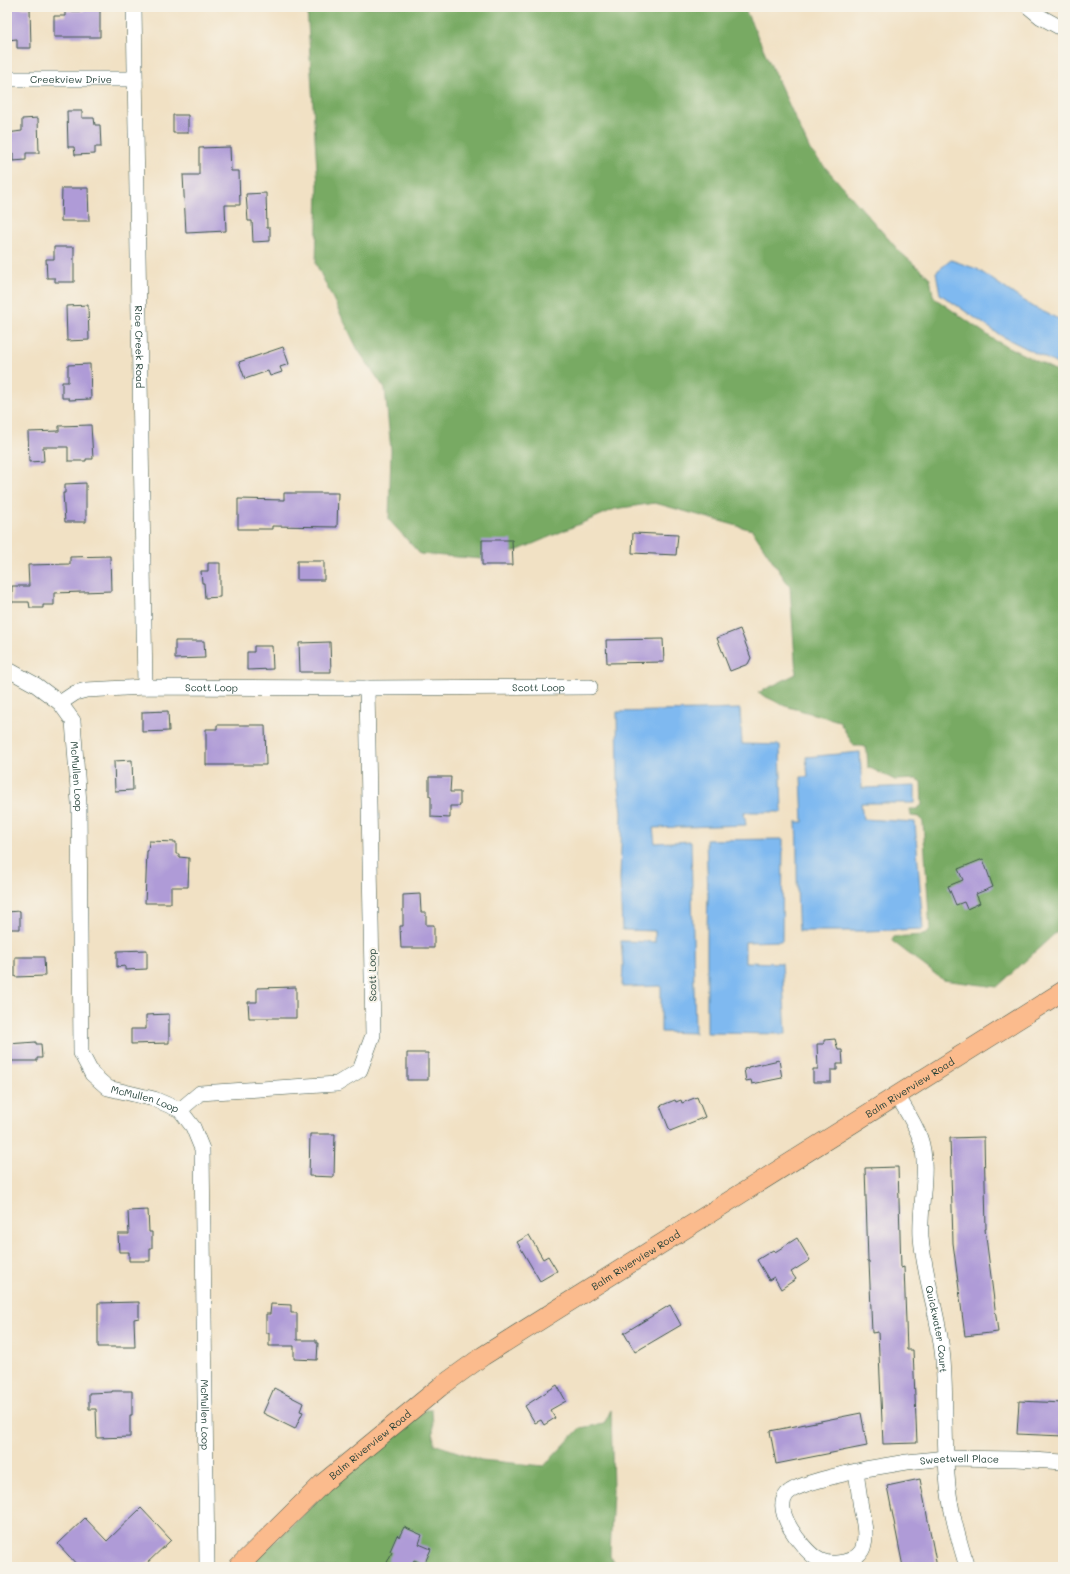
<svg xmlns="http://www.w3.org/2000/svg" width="1070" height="1574" font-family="Mali,sans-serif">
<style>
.forest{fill:#78aa64;stroke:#4c744c}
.water{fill:#7fb9f0;stroke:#4f7b92}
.building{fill:#af9bd7}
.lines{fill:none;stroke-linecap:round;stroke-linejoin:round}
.minor-casing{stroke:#3e564a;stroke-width:16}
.major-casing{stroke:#3e564a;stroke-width:20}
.minor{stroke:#fff;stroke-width:15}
.major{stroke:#fbbb8d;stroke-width:19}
.labels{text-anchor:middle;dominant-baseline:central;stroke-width:4;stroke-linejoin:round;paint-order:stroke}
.street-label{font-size:10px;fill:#1f3d34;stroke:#f7f3e8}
</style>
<rect width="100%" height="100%" fill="#f7f3e8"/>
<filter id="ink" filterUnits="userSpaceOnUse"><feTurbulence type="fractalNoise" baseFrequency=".025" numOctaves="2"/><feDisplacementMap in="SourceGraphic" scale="8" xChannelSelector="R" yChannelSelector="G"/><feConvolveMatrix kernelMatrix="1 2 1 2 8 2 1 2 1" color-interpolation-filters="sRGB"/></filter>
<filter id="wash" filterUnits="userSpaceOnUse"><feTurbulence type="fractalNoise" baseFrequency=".012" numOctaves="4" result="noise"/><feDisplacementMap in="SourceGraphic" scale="16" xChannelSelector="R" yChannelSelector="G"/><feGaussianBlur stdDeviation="0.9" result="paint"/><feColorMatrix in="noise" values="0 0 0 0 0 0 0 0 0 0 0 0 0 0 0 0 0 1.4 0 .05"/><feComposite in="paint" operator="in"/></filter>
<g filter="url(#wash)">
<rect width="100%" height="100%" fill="#f1e1c4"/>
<!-- forest -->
<path class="forest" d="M307 7H744L810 150 900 252 930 278 933 295 936 299 996 341 1063 374V926L997 987 943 980 892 941 893 937 923 935 927 934 930 930 923 822 920 817 911 816 910 809H917L922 805 921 782 917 779 895 780 868 767 867 752 866 748 862 746H854L839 721 785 706 758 693 796 674 790 587 752 530 655 503 615 509 495 560 420 554 389 520 391 450 385 389 358 350 316 264 318 186Z
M425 1410H432L434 1444 481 1460 544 1466 580 1428 604 1424 611 1410 613 1491 610 1555 615 1567H260L254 1562 328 1490Z"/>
<!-- water -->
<path class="water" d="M951 260 977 269 1031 306 1063 321V367L1000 335 940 294 936 272Z
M740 709 742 744 780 745 782 812H744L746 825 653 828 655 843 691 841C692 905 694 969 695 1033L661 1032V986L622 987 623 964 621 941 655 942V931L622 930 620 879 622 812 618 780 617 712Z
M860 752 862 788 915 786V803H861L863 819 915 822 923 929 866 931H799C796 895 798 858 796 822H803L801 777H808L806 757Z
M783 839 782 941 745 942V962L782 963 786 1034 707 1033V928L708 895 706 840Z"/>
<g id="blocks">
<!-- building -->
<path class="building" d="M7 8H30L31 48H17V39L7 40Z
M84 8H100V37H54V16H65V11H84Z
M67 111H82V118H94L95 125H100L101 147H95V154L75 155 74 147H68Z
M173 115H188V133H173Z
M38 118 39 153H26V160L13 161V153H7V133L22 131V119Z
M230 147 231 171H239L240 205H225L226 231 186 233 183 175H199V148Z
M62 188H88L89 221H61Z
M266 193 267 228H270V241L253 242 252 221H248L246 194Z
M54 247H74V282H55V278H47L46 259H54Z
M88 305 89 340 67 341 66 306Z
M283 347 289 364 280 367 282 372 270 376 268 371 245 379 239 362Z
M90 364 91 399 69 400V398H62V382H68V365Z
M91 425 93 459H86V461H68V447H43L44 461 29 462 28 432 59 431V426Z
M86 483V522H65L63 493H65V484Z
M284 493H338L337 527 272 526V529H238V499L284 500Z
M633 533 678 535 676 555 632 553Z
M482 540H512L513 565H482Z
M110 556 111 591 54 593V605H43V608H30L29 602H12V586H29L28 565 70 564V557Z
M297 561H324V580H297Z
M208 563H220V597L205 598 204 583H202L201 571H208Z
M740 629 751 658 748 664 730 671 717 638Z
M663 639 664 662 607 663 606 640Z
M175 641H204L205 658 175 659Z
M330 642 331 672H300L299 643Z
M254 646H272L273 669 247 670V652H254Z
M168 711 169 731 142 732V712Z
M217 725H265L266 765H206V729H217Z
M132 760 133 790 115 791 114 761Z
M429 777H451L450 792H460V806H450V818L431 817V797L429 796Z
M149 841 176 842V854H179V857L189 858 188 887H171V903H145L147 851H148Z
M983 859 993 887 976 894 980 903 967 909 964 902 956 905 948 886 963 880 958 869Z
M420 894 421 912H426V925H434V948H401L400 926H403V895Z
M20 911V929H7V912Z
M147 950V969L125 970V966L117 967V951Z
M15 957H44L45 976 15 977Z
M296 987V1018H249L248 1002H257V988Z
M169 1014V1043L131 1044V1029H146V1015Z
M835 1039 838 1050H842L843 1064H837V1070H831V1082H813V1069H818L817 1044H824V1040Z
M36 1042V1044H41L42 1058H37V1061H7V1044Z
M407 1053H428V1080H407Z
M779 1060 782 1078 752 1084 751 1080 746 1081 744 1069 748 1068V1067Z
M697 1097 705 1117 670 1131 660 1106 675 1100 676 1102 681 1100 682 1103Z
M310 1134H335L334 1177 309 1176Z
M984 1137 986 1229H985L998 1332 965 1336 953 1243 950 1138Z
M898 1167 901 1268 904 1267 907 1350H913L917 1443 883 1444 878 1332 872 1333 869 1261H868L865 1168Z
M148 1210 149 1232H152V1248H150V1261H129V1252H119L118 1234H129L128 1211Z
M529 1235 543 1259 548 1256 557 1271 540 1281 517 1242Z
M797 1238 810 1260 791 1272 796 1279 781 1289 774 1277 769 1280 757 1260 773 1250 775 1252Z
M139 1302V1318L134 1319 135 1347H98V1303Z
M271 1304 291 1305V1313H297V1340H316V1343H318L317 1360 294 1359V1346H269V1333H266V1314H270Z
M670 1305 681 1325 635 1352 624 1333Z
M557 1385 566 1401 550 1410 555 1418 544 1425 541 1420 535 1423 525 1406Z
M274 1388 303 1403 300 1411 303 1412 295 1429 263 1413Z
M112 1391H132V1415H130V1437L97 1438 96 1409H89V1393L112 1392Z
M1019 1401 1063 1403V1436L1017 1434Z
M861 1413 867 1446 776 1464 770 1431Z
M920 1479 937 1567H903L887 1486Z
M141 1508 171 1540 143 1567H79L58 1544 85 1518 107 1541Z
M404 1527 422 1535 419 1544 431 1549 424 1565 414 1560 411 1567H385L392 1552 390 1551 397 1535 399 1537Z"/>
</g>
</g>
<g filter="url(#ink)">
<use href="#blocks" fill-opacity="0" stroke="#3e564a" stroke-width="1"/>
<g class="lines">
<!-- minor casing -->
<g class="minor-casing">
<g id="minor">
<path id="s1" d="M134 7 145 687"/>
<path d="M1029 7 1041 17 1063 29"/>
<path id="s2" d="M7 79H135"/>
<path id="s3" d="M7 669 36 685 60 703 73 721 79 803 81 1053 92 1074 108 1088 154 1099 180 1110 193 1127 202 1149 207 1567"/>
<path id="s4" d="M60 703 75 693 86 690 145 687 367 688 590 687"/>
<path id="s5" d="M897 1095C905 1109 915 1123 920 1138 930 1166 919 1207 921 1237 924 1278 940 1318 943 1360 946 1398 944 1437 947 1475 949 1507 958 1537 967 1567"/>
<path d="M180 1110 200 1093 337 1084 360 1070 373 1035 367 688"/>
<path id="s6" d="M856 1471C858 1483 859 1496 861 1508 863 1520 867 1532 864 1544 861 1563 831 1568 816 1558 802 1548 772 1511 787 1494 796 1483 850 1473 865 1469L907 1462 946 1458 1017 1459 1063 1462"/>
</g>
</g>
<!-- major casing -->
<g class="major-casing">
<g id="major">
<path id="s7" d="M238 1567 322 1484 440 1387 483 1356 1063 991"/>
</g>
</g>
<!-- minor -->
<use href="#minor" class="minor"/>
<!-- major -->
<use href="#major" class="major"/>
</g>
</g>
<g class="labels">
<!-- street labels -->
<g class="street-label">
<text stroke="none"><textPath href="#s2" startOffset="64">Creekview Drive</textPath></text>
<text stroke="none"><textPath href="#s1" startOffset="340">Rice Creek Road</textPath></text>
<text stroke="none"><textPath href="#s4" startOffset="155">Scott Loop</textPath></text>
<text stroke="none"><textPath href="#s4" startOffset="482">Scott Loop</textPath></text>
<text stroke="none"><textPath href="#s3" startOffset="141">McMullen Loop</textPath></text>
<text transform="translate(372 975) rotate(-91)">Scott Loop</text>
<text stroke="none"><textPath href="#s7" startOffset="828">Balm Riverview Road</textPath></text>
<text stroke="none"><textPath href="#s3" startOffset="501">McMullen Loop</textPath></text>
<text stroke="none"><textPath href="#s7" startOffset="504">Balm Riverview Road</textPath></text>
<text stroke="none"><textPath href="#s5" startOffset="242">Quickwater Court</textPath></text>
<text stroke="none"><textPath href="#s3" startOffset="849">McMullen Loop</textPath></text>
<text stroke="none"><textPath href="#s7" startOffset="180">Balm Riverview Road</textPath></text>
<text stroke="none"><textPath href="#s6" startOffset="385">Sweetwell Place</textPath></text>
</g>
</g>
<!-- margin -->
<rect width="1070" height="1574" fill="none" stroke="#f7f3e8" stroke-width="24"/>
</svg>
